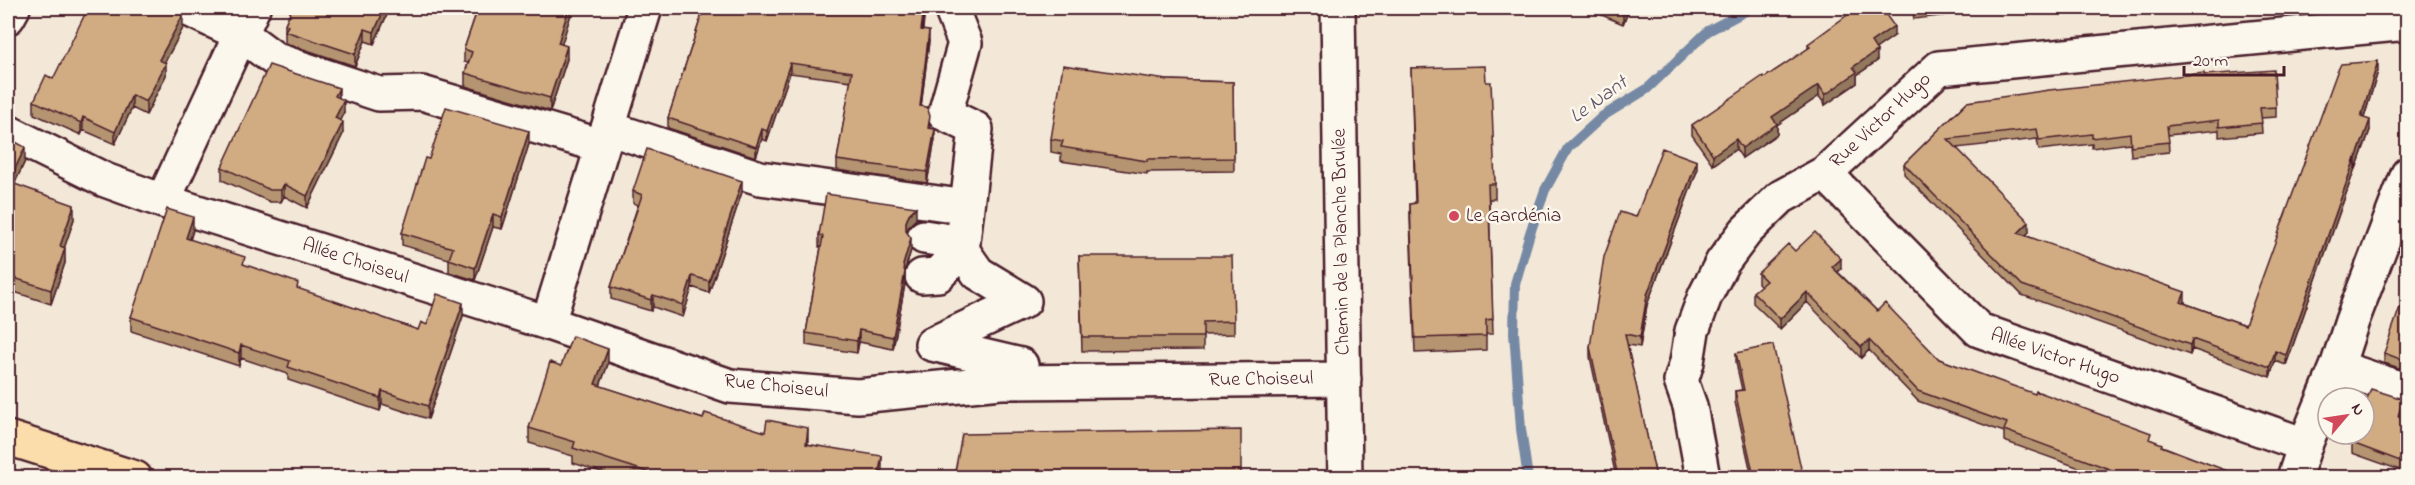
<svg xmlns="http://www.w3.org/2000/svg" width="2415" height="485" font-family="'Indie Flower',sans-serif">
<style>
.lines{fill:none;stroke-linecap:round;stroke-linejoin:round}
.stream{stroke:#7689a4;stroke-width:10}
.minor-casing{stroke:#4a1f2b;stroke-width:38}
.major-casing{stroke:#4a1f2b;stroke-width:38}
.minor{stroke:#fbf7ec;stroke-width:33}
.major{stroke:#faddab;stroke-width:33}
.wall{fill:#b49471;stroke:#4a1f2b;stroke-width:1.5}
.shaded-wall{fill:#92785c;stroke:#4a1f2b;stroke-width:1.5}
.building{fill:#d1ac83;stroke:#4a1f2b;stroke-width:1.5}
.poi-dot{fill:#d1495b;stroke:#fbf7ec;stroke-width:2}
.labels{text-anchor:middle;dominant-baseline:central;stroke-width:5;stroke-linejoin:round;paint-order:stroke}
.street-label{font-size:20px;fill:#4a1f2b;stroke:#fbf7ec}
.poi-label{font-size:20px;fill:#4a1f2b;stroke:#fbf7ec;text-anchor:start}
.water-label{font-size:21px;font-style:italic;fill:#605467;stroke:#fbf7ec}
</style>
<rect width="100%" height="100%" fill="#f3e8d7"/>
<filter id="ink" filterUnits="userSpaceOnUse"><feTurbulence type="fractalNoise" baseFrequency=".0167" numOctaves="2"/><feDisplacementMap in="SourceGraphic" scale="12" xChannelSelector="R" yChannelSelector="G"/><feConvolveMatrix kernelMatrix="1 2 1 2 8 2 1 2 1" color-interpolation-filters="sRGB"/></filter>
<g filter="url(#ink)">
<g class="lines">
<!-- stream -->
<path class="stream" d="M1528 478 1521 429 1514 333 1515 284 1530 233 1545 190 1568 148 1603 116 1647 89 1708 31 1751 8"/>
<!-- minor casing -->
<g class="minor-casing">
<path id="minor" d="M186 8 241 34 276 60 379 94 422 93 602 146
M645 8 548 323 730 386 858 396 1001 382 1344 379
M951 8 965 43 945 114 976 129 962 250 978 273 1024 301 932 344 1021 365 1023 382
M1338 8 1345 478
M8 17 13 8
M608 128 760 178 967 207
M8 132 105 180 163 201 548 323
M1825 173 1979 330 2305 445
M163 201 253 8
M924 237 963 243
M922 276 938 275 962 250
M2337 367 2408 391
M1703 478 1690 406 1681 381 1687 362 1692 331 1705 296 1722 263 1746 231 1781 197 1825 173 1939 68 2408 23
M2294 478 2305 445 2337 367 2352 321 2408 174"/>
</g>
<!-- major casing -->
<g class="major-casing">
<path id="major" d="M8 438 135 478"/>
</g>
<!-- minor -->
<use href="#minor" class="minor"/>
<!-- major -->
<use href="#major" class="major"/>
</g>
<!-- wall -->
<path class="wall" d="M292 8H390L374 44 365 41 355 66 285 43V24Z
M478 8H573L561 44 567 59 550 111 465 86V73L468 63 464 62V49Z
M704 8 924 17 923 30 929 41 921 106 930 126V128L935 139 927 183 837 170V160L851 81 790 73 767 141 762 139 756 157 668 128V118Z
M1585 8H1630L1623 24Z
M1912 8H2012L1914 19Z
M183 28 165 62 166 75 146 115 132 108 115 144 83 130 81 135 34 114V101L53 79Z
M1894 36 1875 49 1877 61 1857 75V83L1825 105 1819 96 1777 125V134L1742 158 1736 149 1713 165 1692 135V125L1764 78 1808 49V44Z
M1411 68 1486 82 1495 184V199H1489L1493 334H1486V350L1415 353 1410 219V204L1415 203Z
M2378 71 2364 118 2370 130 2356 169 2355 168 2286 365 2275 361 2270 377 2192 349 2190 355 2022 295 1904 174V164L1967 102 2204 75 2276 107V117L2261 118 2262 133 2219 137V130L2168 135 2169 152 2131 156 2130 143 2092 148V144L2039 150 2037 139 1956 148 2029 232 2025 235 2185 302 2184 303 2245 325Z
M1167 80 1233 82 1234 171 1147 172V174L1061 161V154L1051 152V139Z
M339 98 344 112 340 120 343 134 307 208 284 196 281 202H270L222 180V167Z
M8 138 25 161 14 184 74 219 64 248 65 263 51 304 8 290Z
M529 144 502 229 493 227 475 280 449 272V259L402 245V233L429 159Z
M1697 171 1647 305 1640 347 1627 345 1656 477H1616L1590 357V347L1636 217Z
M633 191 742 192 709 293 692 287 683 317 653 307 651 311 611 299V287L638 205 633 203Z
M916 219 909 226 907 231 911 250 905 271V284L893 349 859 342 857 353 806 345V333L821 247H819V235Z
M193 230 190 240 298 289 418 330 427 325 463 316 428 419 382 404 380 411 288 380V374L241 358 239 366 131 331V317Z
M1795 251 1841 269 1838 272 1877 311 1939 359 2151 440 2162 446 2241 477H2105L2004 441V432L1918 401 1869 350 1861 358 1807 302 1780 329 1753 303V292L1761 286 1758 283V273Z
M1079 256 1234 321V334L1203 335V350L1082 351Z
M2408 310V371L2384 363V353Z
M1736 353 1803 477H1752L1735 402V391L1742 390 1736 363Z
M608 364 600 386 703 419 765 432 808 444 882 471 880 477H617L573 463V456L529 443V428L561 366Z
M2403 409 2401 417 2408 419V473L2352 453V443Z"/>
<!-- shaded-wall -->
<path class="shaded-wall" d="M385 8H390L374 44V32Z
M569 8H573L558 56V43Z
M924 8V17L921 40V30Z
M1623 8H1630L1623 24Z
M183 15V28L159 73V60Z
M1894 26V36L1871 52V42Z
M365 29V41L355 66V54Z
M929 31V41L920 116V106Z
M567 46V59L550 111V98Z
M1877 51V61L1857 75V83L1825 105V95L1853 67Z
M2378 61V71L2361 127V117Z
M166 63V75L146 115V102Z
M790 63V73L767 141V131Z
M1819 85V96L1777 125V134L1742 158V148L1772 117Z
M339 88V101L335 96Z
M132 95V108L115 144V132Z
M344 100V112L335 131V118Z
M83 117V130L81 135V123Z
M2370 120V130L2356 169V159Z
M343 122V134L307 208V196Z
M762 129V139L756 157V147Z
M935 129V139L927 183V172Z
M529 131V144L502 229V217Z
M1736 139V149L1713 165V155Z
M25 147V161L9 196V182Z
M2355 158V168L2286 365V355Z
M1697 161V171L1647 305 1640 347V337L1647 295Z
M742 181V192L709 293V281Z
M284 184V196L281 202V190Z
M74 205V219L60 261V246Z
M916 207V219L909 226 906 234V222L909 214Z
M493 214V227L475 280V268Z
M193 217V230L186 251V238Z
M2029 222V232L2018 243V233Z
M911 238V250L903 277V265Z
M65 248V263L51 304V290Z
M1841 259V269L1832 277V267Z
M905 272V284L893 349V337Z
M692 276V287L683 317V305Z
M1807 292V302L1780 329V319Z
M2185 292V302L2181 312V302Z
M653 295V307L651 311V300Z
M463 303V316L428 419V406Z
M859 330V342L857 353V341Z
M2192 339V349L2190 355V345Z
M1869 340V350L1861 358V347Z
M241 345V358L239 366V353Z
M608 349V364L595 399V384Z
M2275 351V361L2270 377V367Z
M382 391V404L380 411V398Z
M2403 399V409L2398 426V416Z
M808 428V442L806 459V444Z
M882 456V471L880 477H878Z"/>
<!-- building -->
<path class="building" d="M88 8H173L183 15 159 60 166 63 146 102 132 95 115 132 83 117 81 123 34 101 46 75 53 79Z
M292 8H385L374 32 365 29 355 54 285 31 288 26 285 24Z
M478 8H569L558 43 567 46 550 98 465 73 472 52 464 49Z
M704 8H924L921 30 929 31 920 106 927 107 930 116 928 128 935 129 927 172 837 160 852 72 790 63 767 131 762 129 756 147 668 118Z
M1857 8H1881L1894 26 1871 42 1877 51 1853 67 1857 72 1825 95 1819 85 1772 117 1777 124 1742 148 1736 139 1713 155 1692 125 1763 76 1764 78 1810 47 1808 44Z
M2378 61 2361 117 2370 120 2356 159 2355 158 2286 355 2275 351 2270 367 2192 339 2190 345 2022 285 1904 164 1967 102 2049 90 2204 73V75L2274 70 2276 107 2260 108 2262 123 2219 127V120L2167 126 2169 142 2131 146 2130 133 2092 138V134L2039 140 2037 129 1948 139 2029 222 2018 233 2185 292 2181 302 2245 325 2337 72 2341 64Z
M269 65 339 88 335 96 344 100 335 118 343 122 307 196 284 184 281 190H270L222 167Z
M1063 65 1167 80 1233 82 1234 158 1147 159V161L1061 147 1063 141 1051 139Z
M1485 66 1486 82H1491L1495 184H1488L1493 319 1486 320V336L1415 338 1410 204 1416 203 1411 68Z
M446 107 529 131 502 217 493 214 475 268 449 259 453 248 402 233 425 158 429 159Z
M8 138 25 147 9 182 74 205 60 246 65 248 51 290 8 276Z
M1662 148 1697 161 1647 295 1640 337 1625 334 1656 477H1618L1590 347 1604 257 1620 212 1636 217Z
M647 149 742 181 709 281 692 276 683 305 653 295 651 300 611 287 642 195 633 191Z
M826 194 916 207 909 214 906 222V231L911 238 903 265 905 272 893 337 859 330 857 341 806 333 823 236 819 235Z
M167 209 193 217 186 238 245 257 243 264 298 283 297 288 418 330 421 322 427 325 437 294 463 303 428 406 382 391 380 398 288 367 290 361 241 345 239 353 131 317Z
M1815 232 1841 259 1832 267 1877 311 1885 303 1939 359 2035 394 2036 391 2151 433 2149 439 2162 444 2161 446 2241 476V477H2122L2111 473 2112 470 2004 430 2007 423 1918 391 1869 340 1861 347 1807 292 1780 319 1753 292 1766 281 1758 273 1788 244 1795 251Z
M1079 256H1232L1234 321 1203 322V337H1082Z
M2400 307 2408 310V362L2384 353Z
M572 336 608 349 595 384 703 419 705 413 765 432 767 420 808 428 806 444 882 456 878 477H683L668 472 666 477H663L573 448 575 442 529 428 550 362 561 366Z
M1773 345 1803 477H1754L1735 391 1744 390 1736 353Z
M2371 389 2403 399 2398 416 2408 419V464L2352 443 2355 434H2364V408Z
M1241 430V477H954L962 434Z"/>
</g>
<!-- markers -->
<circle class="poi-dot" cx="1454" cy="216" r="6"/>
<g class="labels">
<!-- street labels -->
<g class="street-label">
<text transform="translate(1881 121) rotate(-43)">Rue Victor Hugo</text>
<text transform="translate(1342 242) rotate(-91)">Chemin de la Planche Brulée</text>
<text transform="translate(355 262) rotate(18)">Allée Choiseul</text>
<text transform="translate(2055 357) rotate(19)">Allée Victor Hugo</text>
<text transform="translate(1261 380) rotate(-1)">Rue Choiseul</text>
<text transform="translate(776 387) rotate(6)">Rue Choiseul</text>
</g>
<!-- poi labels -->
<g class="poi-label">
<text x="1466" y="216">Le Gardénia</text>
</g>
<!-- water labels -->
<g class="water-label">
<text transform="translate(1599 100) rotate(-36)">Le Nant</text>
</g>
</g>
<!-- margin -->
<rect width="2415" height="485" fill="none" stroke="#fbf7ec" stroke-width="30"/>
<rect x="15" y="15" width="2385" height="455" fill="none" stroke="#4a1f2b" stroke-width="2" filter="url(#ink)"/>
<!-- north arrow -->
<g transform="translate(2346 416) rotate(61)"><circle r="28" fill="#fbf7ec" stroke="#b4a19f" stroke-width="1.5"/>
<path d="M0-4.5L10 22L0 15L-10 22Z" fill="#d1495b"/>
<text y="-9" font-size="16" font-weight="bold" text-anchor="middle" fill="#4a1f2b">N</text>
</g>
<!-- scale -->
<path d="M2184 66v9h100v-9" fill="none" stroke="#4a1f2b" stroke-width="3"/>
<text x="2193" y="66" font-size="18" fill="#4a1f2b" stroke="#fbf7ec" stroke-width="4.5" paint-order="stroke">20 m</text>
</svg>
